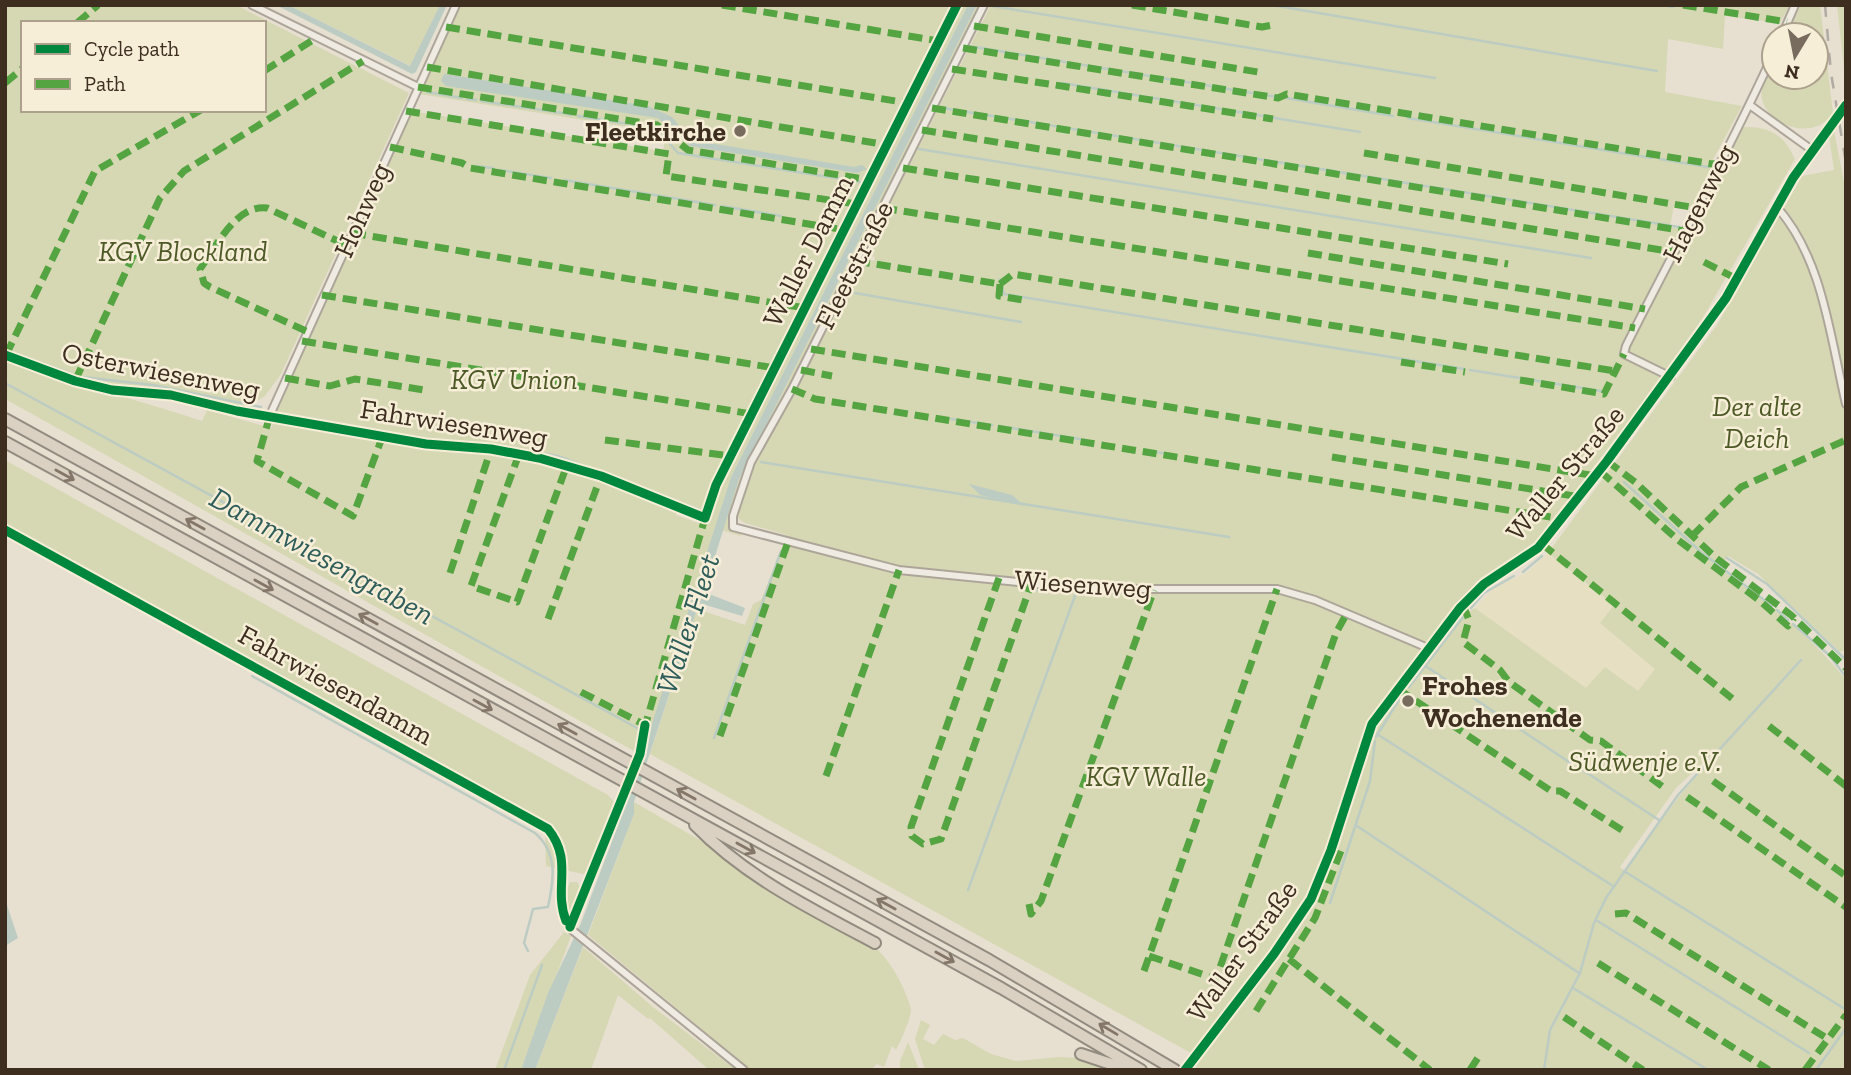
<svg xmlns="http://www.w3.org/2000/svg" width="1851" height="1075" font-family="'Zilla Slab',serif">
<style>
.farmland{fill:#e6dfc2}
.green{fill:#d6d7b3;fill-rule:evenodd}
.water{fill:#bcccc2}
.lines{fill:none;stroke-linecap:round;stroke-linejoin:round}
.stream{stroke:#bcccc2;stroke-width:2.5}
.minor-casing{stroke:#ada599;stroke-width:10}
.motorway-casing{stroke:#928b80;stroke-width:14}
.minor{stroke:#efebe3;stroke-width:6}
.motorway{stroke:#dad1c2;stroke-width:10}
.rail{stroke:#afaaa2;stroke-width:2.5;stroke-dasharray:12 12;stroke-linecap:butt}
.quiet{stroke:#54a441;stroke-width:7;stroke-dasharray:14 7;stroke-linecap:butt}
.cycleway-casing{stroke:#f7eed8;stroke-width:13}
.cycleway{stroke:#00873e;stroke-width:9}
.oneway{stroke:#847769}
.poi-dot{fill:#786c5e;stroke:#f7eed8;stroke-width:2.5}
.labels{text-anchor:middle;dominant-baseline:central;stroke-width:5;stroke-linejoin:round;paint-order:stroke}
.poi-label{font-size:28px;font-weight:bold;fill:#3d2e20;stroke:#f7eed8;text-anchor:end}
.street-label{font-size:28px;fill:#3d2e20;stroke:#f7eed8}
.park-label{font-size:28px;font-style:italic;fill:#4d5a26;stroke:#f7eed8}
.water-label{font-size:30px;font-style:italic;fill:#2f5d5a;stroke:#f7eed8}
</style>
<rect width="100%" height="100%" fill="#e7e0d1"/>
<!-- farmland -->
<path class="farmland" d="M1548 553 1614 606 1600 623 1655 669 1638 692 1586 689 1475 608 1493 589 1529 571Z"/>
<!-- green -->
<path class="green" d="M5 5H236L409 93 281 374 265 396 247 407 237 406 153 388 101 383 70 376 5 351ZM23 23H264V110H23Z
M288 5H440L411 66Z
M460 5H950L770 370 731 440 702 512 680 505 676 515 706 526 726 475 961 5H968L731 477 643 756C429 638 218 517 5 399V358C71 384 136 399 202 421L207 410 271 428 289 380 411 111 663 151 665 140 659 132 419 94Z
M977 5H981L750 462 730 514V522L742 532 741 536 721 530 739 479Z
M991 5H1790L1780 23 1725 16 1723 49 1668 39 1665 92 1742 106 1711 163V171L1694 207 1674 205 1670 227 1689 230 1742 127C1770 126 1784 135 1795 159L1702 319 1624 428 1535 542 1477 581 1417 654 1424 662 1459 618 1475 608 1586 688 1605 667 1638 691 1655 669 1600 623 1614 605 1548 553 1717 325 1802 176 1834 170 1829 137 1834 130 1846 193V649L1840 652 1758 574 1728 556 1719 568C1764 601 1811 635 1846 680V1006L1843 1009 1846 1011V1070H1195L1200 1058 650 754 697 609 745 625 753 604 761 600 787 535 745 523 736 517C750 465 778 422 803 375 824 337 843 297 862 259L874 261 875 257 869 256 880 234 876 231ZM1717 750 1718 752 1681 794 1625 871 1620 867 1676 788Z
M1801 5H1820L1833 113C1810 147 1755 119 1762 88 1764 80 1770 71 1774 63V77H1816V35H1787Z
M1837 5H1844L1846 86Z
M5 460 608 795 614 802 588 875 546 866 545 831 259 673 263 665 5 523Z
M634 802 705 843 768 890 878 950C893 965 905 988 911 1009 912 1016 900 1043 896 1050L892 1046 884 1067 877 1064 871 1070H751L588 935 634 814Z
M570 882H577L582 891 576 909 569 915 564 898Z
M564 932 571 936 521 1070H495L530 975Z
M583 947 653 1007 736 1070H709L650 1018 648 1019 618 995 591 1070H535Z
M921 1020 930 1025 923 1039 934 1045 943 1034 955 1040 963 1038 991 1054 1016 1061 1060 1057 1081 1058 1115 1070H925L915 1039Z
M908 1042 918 1067V1070H900V1061Z"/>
<!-- water -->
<path class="water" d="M276 5H288L410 66 440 5H447L416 72 412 74Z
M968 5H977L739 479 704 592 745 608 742 616 699 603 634 802V814L535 1070H521L548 993 581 923 628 799 731 477Z
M444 74 648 106 672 117 691 140 854 167 862 165 867 169 857 173 690 146 658 118 446 86 441 81Z
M969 484 1012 495 1025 506 980 495Z
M5 899 18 938 5 946Z"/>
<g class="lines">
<!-- stream -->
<path class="stream" d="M1272 5 1657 71
M1664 5 1673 7
M992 6 1435 78
M969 46 1277 97
M1062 83 1360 132
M427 92 462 98
M1286 98 1393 116
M467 99 476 100
M481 101 527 108
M529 108 561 113
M943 108 1679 227
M563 113 572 115
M578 116 642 126
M1408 118 1652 158
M647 127 650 128
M657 129 678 153 860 182
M919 149 1591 258
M1660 159 1708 167
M476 166 493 168
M500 170 551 178
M564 180 715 205
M722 206 781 216
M1000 279 1004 294 1464 369
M855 293 1021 322
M13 353 75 375
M1470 370 1601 391
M82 377 153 385 261 407
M5 383 639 729
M280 413 430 440 493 445 558 456 700 510
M951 419 992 425
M999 426 1086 440
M1148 451 1169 454
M761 462 1229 537
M1624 482 1701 552 1772 606
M1727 558 1767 584 1846 660
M1523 572 1542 556
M1034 590 1142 594
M1471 608 1484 593 1514 576
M1777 610 1788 620
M1793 624 1829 655 1846 677
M1424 665 1572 764
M252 676 535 833C558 853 554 879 548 907L533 909 524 943 528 951
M1409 687 1463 617
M1377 734 1613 886
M1376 737 1400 698
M714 738 781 551
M1581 769 1659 820
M1357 826 1579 973
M1624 871 1845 1009
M968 890 1076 593
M1330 903 1370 781 1375 741
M1596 920 1809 1053
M1573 988 1708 1070
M504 1070 542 965
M1544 1070 1550 1030 1580 973 1594 923 1606 898 1678 795 1801 660
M1816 1070 1846 1028"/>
<!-- minor casing -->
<g class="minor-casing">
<path id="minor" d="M252 5 418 87
M984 5 792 389 751 462 733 516V527L899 570 1087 589H1277L1315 600 1428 648
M1782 35 1795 5
M1751 106 1812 150
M1776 206C1823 258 1830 337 1846 404
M5 355 75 381 112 390 171 395 237 411 426 444 491 449 539 458 601 476 705 518 716 485 957 5
M1671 377 1624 354 1626 346C1675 248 1729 152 1774 52
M270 415 456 5
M5 530 548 829C578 866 546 895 572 930L744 1070
M1185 1070 1274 954 1311 899 1331 850 1372 724 1460 608 1484 584 1538 548 1607 461 1726 298 1793 178 1846 105"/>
</g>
<!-- motorway casing -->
<g class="motorway-casing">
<path id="motorway" d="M5 419 989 960 1175 1070
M5 442 1001 988 1141 1070
M695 825C746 877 811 909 875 943
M1081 1054 1129 1070"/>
</g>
<!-- minor -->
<use href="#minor" class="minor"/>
<!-- motorway -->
<use href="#motorway" class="motorway"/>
<!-- rail -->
<path class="rail" d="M1825 5 1831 73 1846 163"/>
<!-- quiet -->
<path class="quiet" d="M722 5 939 41
M1132 5 1262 27 1273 25
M1683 5 1787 22
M77 23 98 5
M974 26 1258 72
M446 27 908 103
M963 48 1278 98 1287 94 1712 164 1719 163
M427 67 887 145
M952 69 1273 119
M264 71 316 38
M5 83 23 68
M418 87 657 125 688 150 869 180
M932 108 1685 231
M406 111 669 154 666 176 857 204
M922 130 1674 252
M390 147 462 163 470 168 845 230
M1364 153 1697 208
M903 168 1508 264
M883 208 1635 328
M352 233 805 308
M1308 253 1645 309
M856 261 1000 284
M1704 262 1737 279
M1000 284 1013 274 1615 371
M1000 284 999 296 1023 300
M322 295 775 368
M306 331 210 287 204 283 200 269C216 247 236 204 267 208L346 245
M302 341 752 414
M811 349 1596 476
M6 355 95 171 201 110
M1401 362 1465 372
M801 370 832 376
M285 378 330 386 355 379 424 390
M1520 380 1604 394 1624 354
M75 381 160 198 184 171 363 61
M792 389 815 399 1563 519
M270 415 257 461 353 516 383 435
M605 440 731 456
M519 454 471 586 517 602 567 465
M1332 457 1580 497
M1607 461 1635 482 1716 558 1791 615 1846 668
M1600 471 1678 540 1759 600 1788 626 1794 618
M1692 536 1741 487 1846 440
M1542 544 1734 700
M450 573 491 449
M999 578 911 827 912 836 923 844 941 839 1032 582
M1463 605 1469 620 1463 642 1500 670 1509 682 1590 740 1601 741 1667 790
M548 619 601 476
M1398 689 1551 791H1560L1625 832
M581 692 645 725
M1769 726 1846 786
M644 730 705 518
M720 736 788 542
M826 776 899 570
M1713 781 1846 876
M1687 797 1846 907
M1029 904 1031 914 1041 901 1154 590
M1615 914 1626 913 1828 1039
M1149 956 1216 979 1336 633 1347 613
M1289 959 1430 1070
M1598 963 1769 1070
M1144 971 1277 589
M1256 1011 1315 918 1342 848
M1564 1017 1643 1070
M1470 1070 1481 1053
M1805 1070 1846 1015"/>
<!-- cycleway casing -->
<g class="cycleway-casing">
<path id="cycleway" d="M5 355 75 381 112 390 171 395 237 411 426 444 491 449 539 458 601 476 705 518 716 485 957 5
M5 530 548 829C574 861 553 887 566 921
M570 927 640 754 645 725
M1185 1070 1274 954 1311 899 1331 850 1372 724 1460 608 1484 584 1538 548 1607 461 1726 298 1793 178 1846 105"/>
</g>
<!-- cycleway -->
<use href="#cycleway" class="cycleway"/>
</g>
<!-- one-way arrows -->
<defs><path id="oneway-shaft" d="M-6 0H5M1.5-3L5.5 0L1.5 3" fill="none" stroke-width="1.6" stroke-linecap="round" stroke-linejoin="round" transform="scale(1.75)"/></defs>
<g class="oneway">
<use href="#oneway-shaft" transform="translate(65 475) rotate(29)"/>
<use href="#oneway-shaft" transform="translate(195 524) rotate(-151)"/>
<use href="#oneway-shaft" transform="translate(264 585) rotate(29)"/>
<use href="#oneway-shaft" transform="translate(368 619) rotate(-151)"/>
<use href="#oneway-shaft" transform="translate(483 705) rotate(29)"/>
<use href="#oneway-shaft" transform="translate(567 729) rotate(-151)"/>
<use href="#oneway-shaft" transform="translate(686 794) rotate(-151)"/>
<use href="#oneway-shaft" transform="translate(746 848) rotate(29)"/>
<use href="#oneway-shaft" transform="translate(886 904) rotate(-151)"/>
<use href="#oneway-shaft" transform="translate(945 957) rotate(29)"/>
<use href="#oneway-shaft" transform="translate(1108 1029) rotate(-149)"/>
</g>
<!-- markers -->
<g class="poi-dot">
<circle cx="740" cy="131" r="7"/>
<circle cx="1408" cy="701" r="7"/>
</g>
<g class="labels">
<!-- poi labels -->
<g class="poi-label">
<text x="726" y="131">Fleetkirche</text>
<text x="1422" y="685" text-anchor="start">Frohes<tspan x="1422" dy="32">Wochenende</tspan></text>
</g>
<!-- street labels -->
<g class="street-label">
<text transform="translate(1699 203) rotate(-63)">Hagenweg</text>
<text transform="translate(362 210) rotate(-66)">Hohweg</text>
<text transform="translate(808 251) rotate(-63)">Waller Damm</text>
<text transform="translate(854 265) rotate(-63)">Fleetstraße</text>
<text transform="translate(161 371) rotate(11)">Osterwiesenweg</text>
<text transform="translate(454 423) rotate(9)">Fahrwiesenweg</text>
<text transform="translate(1565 473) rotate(-50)">Waller Straße</text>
<text transform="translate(1083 584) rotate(4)">Wiesenweg</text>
<text transform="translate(336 685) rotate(29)">Fahrwiesendamm</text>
<text transform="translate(1242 951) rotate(-54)">Waller Straße</text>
</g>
<!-- park labels -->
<g class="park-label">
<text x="183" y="251">KGV Blockland</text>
<text x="514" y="379">KGV Union</text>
<text x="1757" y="406">Der alte<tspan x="1757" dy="32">Deich</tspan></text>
<text x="1645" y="761">Südwenje e.V.</text>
<text x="1146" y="776">KGV Walle</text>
</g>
<!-- water labels -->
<g class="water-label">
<text transform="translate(322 556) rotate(29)">Dammwiesengraben</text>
<text transform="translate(688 624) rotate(-72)">Waller Fleet</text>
</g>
</g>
<!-- border -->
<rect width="1851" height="1075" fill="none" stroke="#3d2e20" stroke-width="14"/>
<!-- legend -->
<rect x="21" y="21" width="245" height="91" fill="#f7eed8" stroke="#ada18e" stroke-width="2"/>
<rect x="35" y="44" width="35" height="10" fill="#00873e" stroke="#ada18e" stroke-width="2"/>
<text x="84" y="56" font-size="21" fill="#3d2e20">Cycle path</text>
<rect x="35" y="79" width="35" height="10" fill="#54a441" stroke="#ada18e" stroke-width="2"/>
<text x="84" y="91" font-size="21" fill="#3d2e20">Path</text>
<!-- north arrow -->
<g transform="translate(1795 56) rotate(190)"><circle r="33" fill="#f7eed8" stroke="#ada18e" stroke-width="2"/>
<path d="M0-5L12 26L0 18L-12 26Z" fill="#786c5e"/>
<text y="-10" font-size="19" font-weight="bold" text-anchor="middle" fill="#3d2e20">N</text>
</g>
</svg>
